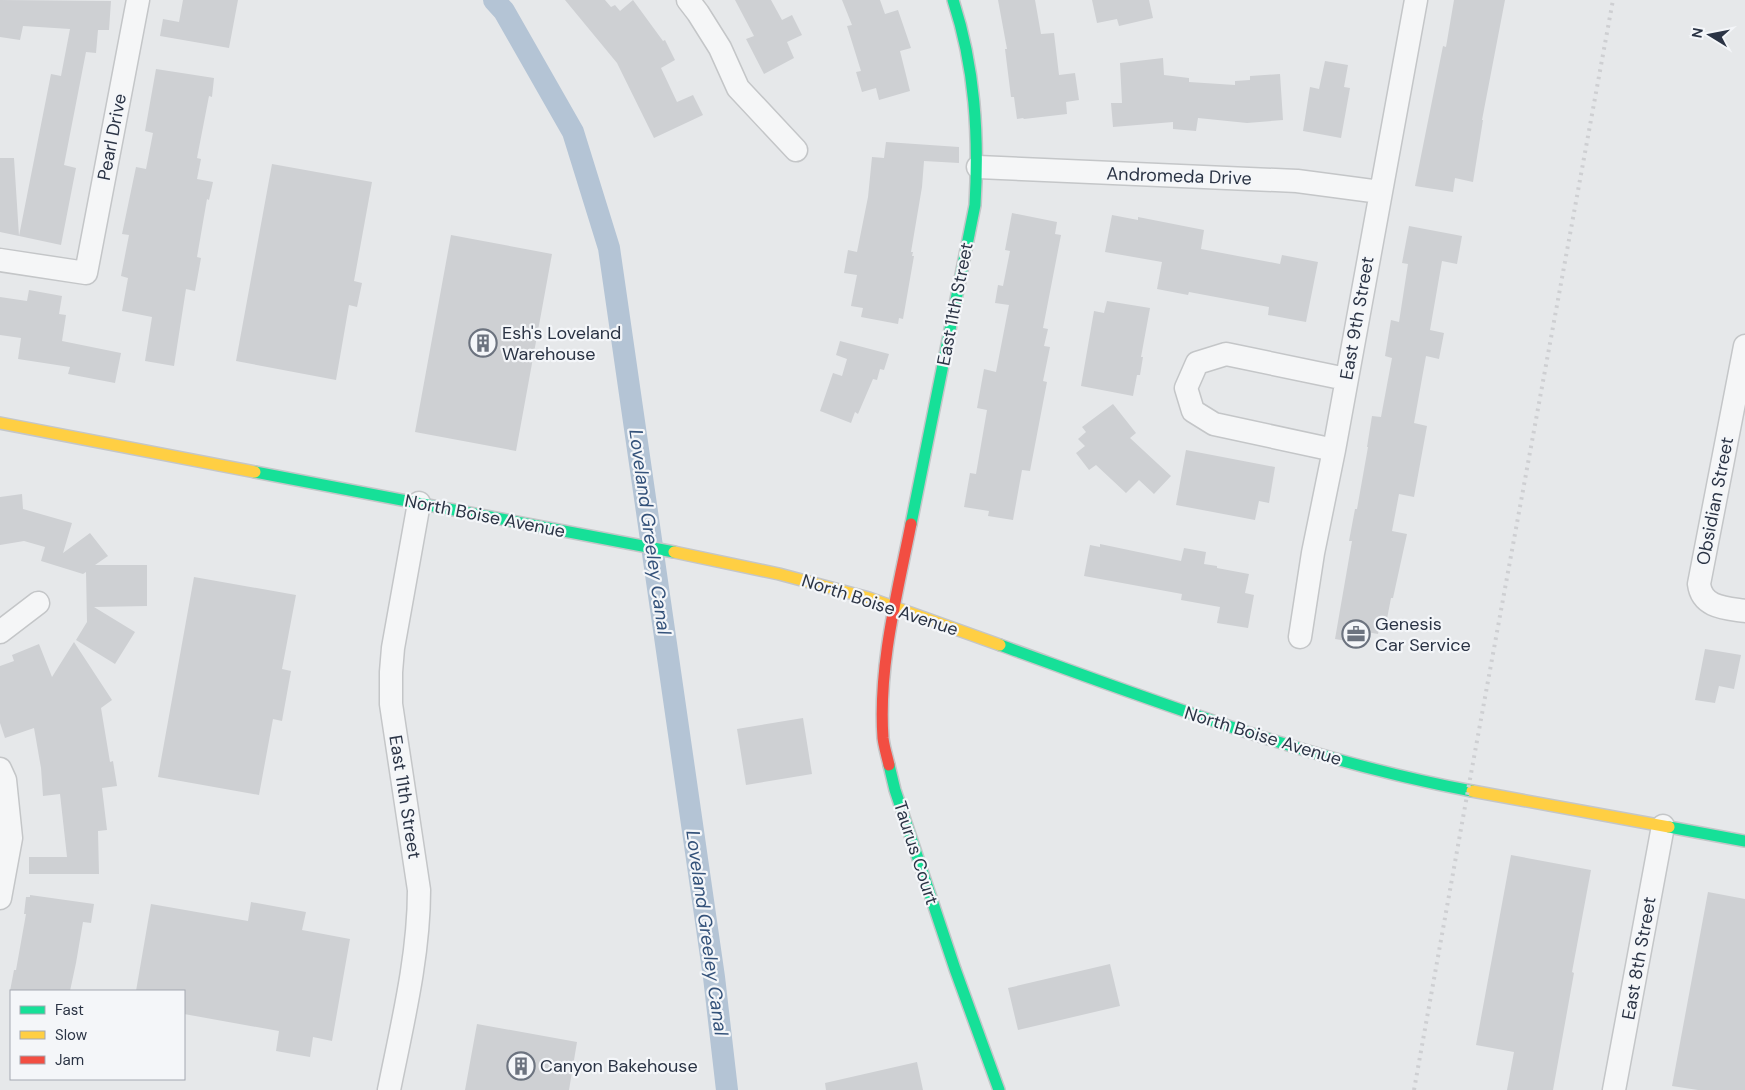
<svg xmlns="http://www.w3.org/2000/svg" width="1745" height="1090" font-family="'DM Sans',sans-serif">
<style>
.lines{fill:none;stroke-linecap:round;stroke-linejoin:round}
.canal{stroke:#b4c4d5;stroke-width:22}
.building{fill:#ced0d3}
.street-casing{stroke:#c4c6c8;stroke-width:25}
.fast-casing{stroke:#c4c6c8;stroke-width:14}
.slow-casing{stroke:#c4c6c8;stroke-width:14}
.jam-casing{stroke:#c4c6c8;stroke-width:14}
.street{stroke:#f5f6f7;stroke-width:22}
.fast{stroke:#16e098;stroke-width:11}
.slow{stroke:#ffcf43;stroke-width:11}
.jam{stroke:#f24e42;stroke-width:11}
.rail{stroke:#cecfd2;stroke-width:4;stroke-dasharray:2.5 5;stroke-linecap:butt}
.labels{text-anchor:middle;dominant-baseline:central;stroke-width:4.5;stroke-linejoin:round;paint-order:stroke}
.street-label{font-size:18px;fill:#2b3445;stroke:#f4f6f9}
.poi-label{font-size:18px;fill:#2b3445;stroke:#f4f6f9;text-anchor:start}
.water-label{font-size:19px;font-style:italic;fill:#34527a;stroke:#f4f6f9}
</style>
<rect width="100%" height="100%" fill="#e6e8ea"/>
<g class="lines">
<!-- canal -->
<path class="canal" d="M494 0 504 11 573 132 609 248 714 977 727 1090"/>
</g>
<!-- building -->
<path class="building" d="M0 0 111 1 109 30H98L96 53 86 52 64 165 76 168 61 245 19 236 51 74 61 76 70 29 23 26 20 40 0 37Z
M183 0H238L229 48 160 36 163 19 179 22Z
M565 0H605L611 7 615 5 620 11 633 0 663 41 665 40 675 60 661 68 677 102 693 95 703 115 654 138 617 63Z
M735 0H771L782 20 792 15 802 35 787 42 794 58 764 74 746 39 754 36Z
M842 0H880L885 14 898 10 911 48 900 51 910 91 879 100 876 88 862 92 856 72 861 71 847 26 852 25Z
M998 0H1035L1041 34 1054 33 1059 75 1075 73 1079 100 1066 102 1067 114 1024 119 1023 118 1017 119 1014 97H1011L1005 49H1007Z
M1092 0H1149L1153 18 1119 26 1117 19 1097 23Z
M1454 0H1505L1482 120H1483L1473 182 1455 178 1453 192 1415 186 1443 46 1446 47Z
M1163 58 1164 75 1189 78V82L1235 85V81L1250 80V76L1280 74 1283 120 1247 123 1198 118 1196 131 1173 129V122L1113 127 1111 103H1122L1120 63Z
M1325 61 1348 65 1344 87 1350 88 1341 138 1303 131 1310 87 1319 89Z
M156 69 214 78 212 97 209 96 197 158 201 159 197 179 213 182 209 200 207 199 197 257 201 258 195 291 186 289 174 366 145 361 152 317 122 311 128 278 121 276 129 235 122 234 136 167 146 169 153 133 145 131Z
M886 142 959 147V163L924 161 922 187 911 252H913L912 256H914L903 319 899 318 898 324 861 317 863 308 851 306 857 275 844 273 848 250 857 252 868 197 872 157 884 158Z
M0 158H14L19 236 0 232Z
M272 164 372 182 354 281 362 283 357 307 349 305 336 380 236 361Z
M1012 213 1057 222 1055 234 1061 235 1043 328 1048 329 1044 346 1050 347 1043 381 1047 382 1030 471 1022 470 1013 520 988 516 989 511 964 507 970 473 976 474 987 410 977 408 984 369 996 372 1009 305 995 303 998 285 1003 286 1010 251 1005 250Z
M1112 215 1138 220V217L1204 230 1201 249 1280 264 1282 255 1318 262 1306 322 1268 315 1269 307 1189 292 1188 295 1157 289 1162 262 1105 252Z
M1409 226 1462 236 1457 264 1442 261 1430 330 1444 333 1439 359 1426 356 1414 423 1427 426 1414 497 1399 494 1392 531 1407 534 1393 598H1391L1386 624 1380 623 1378 634 1361 631 1359 643 1335 639 1352 541H1349L1355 509H1357L1368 447H1367L1372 416 1381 417 1392 358 1385 356 1391 320 1399 322 1408 264 1402 263Z
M451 235 552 254 516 451 415 432Z
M29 290 62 296 59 314 66 315 62 341 121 353 115 383 68 374 70 367 18 359 21 338 0 335V297L27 301Z
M1107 301 1150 308 1141 357H1143L1140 375H1137L1133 396 1081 386 1094 311 1104 313Z
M840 341 889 354 884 370 880 369 877 380 873 379 858 414 855 412 851 423 820 411 833 373 842 376 847 359 836 355Z
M1113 404 1136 433 1130 438 1171 476 1154 494 1139 480 1126 493 1096 465 1089 470 1076 453 1085 446 1078 439 1086 432 1082 427Z
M1186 450 1275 467 1269 503 1259 501 1255 520 1176 505Z
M22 494 23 509 72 523 63 553 90 533 108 556 95 565H147V606L94 607 135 632 115 664 76 640 87 622 86 572 83 574 41 561 45 547 24 541 0 545V497Z
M1100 544 1181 561 1184 548 1206 552 1204 564 1217 566V568L1249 574 1245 593 1254 595 1248 628 1217 623 1220 607 1181 600 1182 594 1084 576 1090 545 1100 547Z
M194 577 296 595 282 669 291 671 282 721 273 719 259 795 158 777Z
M74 642 112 700 101 708 110 762 113 761 117 786 102 788 107 830 98 831 99 874H29V857H67L60 794 43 796 41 768 34 728 5 738 0 723V666L14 661 12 655 39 644 52 677Z
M1705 649 1741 655 1734 689 1719 686 1715 703 1695 700Z
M803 718 812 774 746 785 737 729Z
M1511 855 1591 870 1572 972 1574 973 1553 1090H1507L1514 1052 1476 1045Z
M1708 892 1745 899V1090H1698L1672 1086Z
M30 895 94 904 91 923 83 922 76 963 70 991H10L14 970H16L26 914H24L26 897H30Z
M251 902 306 912 302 930 350 939 332 1041 313 1037 310 1057 276 1051 279 1031 184 1014V991H136L151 904 248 921Z
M1110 964 1120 1006 1018 1030 1008 988Z
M477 1024 577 1042 569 1090H465Z
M917 1062 923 1090H826L825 1083Z"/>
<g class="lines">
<!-- street casing -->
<g class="street-casing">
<path id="street" d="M688 0 698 13 720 48 738 88 796 150
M978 167 1297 181 1380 192
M0 260 86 273 138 0
M1745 346 1699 584C1702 608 1726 608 1745 611
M1334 450 1214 424 1193 411 1186 388 1197 363 1226 354 1346 379
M0 632 38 603
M1300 637 1313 553 1334 450 1416 0
M0 769 5 780 11 838 0 898
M389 1090C402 1025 419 957 419 890L391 704V672L393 648 419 503
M1614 1090 1663 826"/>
</g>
<!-- fast casing -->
<g class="fast-casing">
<path id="fast" d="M255 472 674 552
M911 524 975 205C979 135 975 67 953 0
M1000 645C1155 701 1310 761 1472 791
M889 765 895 790 955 969 999 1090
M1669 827 1745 841"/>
</g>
<!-- slow casing -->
<g class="slow-casing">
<path id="slow" d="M0 423 255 472
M674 552 779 574 869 598 1000 645
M1472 791 1669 827"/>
</g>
<!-- jam casing -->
<g class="jam-casing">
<path id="jam" d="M889 765C887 756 884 747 883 738 878 667 897 594 911 524"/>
</g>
<!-- street -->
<use href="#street" class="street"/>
<!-- fast -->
<use href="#fast" class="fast"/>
<!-- slow -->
<use href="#slow" class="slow"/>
<!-- jam -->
<use href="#jam" class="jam"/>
<!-- rail -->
<path class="rail" d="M1414 1090 1468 790 1613 0"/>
</g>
<!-- icons -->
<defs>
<g id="building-ring" transform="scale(1.4375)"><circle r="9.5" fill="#f4f6f9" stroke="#6c737f" stroke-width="1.5"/><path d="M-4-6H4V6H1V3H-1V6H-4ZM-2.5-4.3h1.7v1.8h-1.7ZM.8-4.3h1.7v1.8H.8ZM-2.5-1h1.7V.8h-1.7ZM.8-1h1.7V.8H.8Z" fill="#6c737f"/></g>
<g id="office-ring" transform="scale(1.4375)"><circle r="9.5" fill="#f4f6f9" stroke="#6c737f" stroke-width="1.5"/><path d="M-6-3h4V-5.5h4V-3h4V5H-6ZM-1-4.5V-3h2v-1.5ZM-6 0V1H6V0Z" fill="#6c737f"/></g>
</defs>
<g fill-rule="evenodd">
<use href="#building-ring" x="483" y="343"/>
<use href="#office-ring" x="1356" y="634"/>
<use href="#building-ring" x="521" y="1066"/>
</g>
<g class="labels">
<!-- street labels -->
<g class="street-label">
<text transform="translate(112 137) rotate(-79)">Pearl Drive</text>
<text transform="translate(1179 176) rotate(2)">Andromeda Drive</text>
<text transform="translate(955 304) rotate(-79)">East 11th Street</text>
<text transform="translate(1357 318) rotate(-80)">East 9th Street</text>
<text transform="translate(1715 501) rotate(-79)">Obsidian Street</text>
<text transform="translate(485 516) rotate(11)">North Boise Avenue</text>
<text transform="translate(880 605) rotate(18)">North Boise Avenue</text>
<text transform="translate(1263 736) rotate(17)">North Boise Avenue</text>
<text transform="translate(405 797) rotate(81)">East 11th Street</text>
<text transform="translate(916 853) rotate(72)">Taurus Court</text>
<text transform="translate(1639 958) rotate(-80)">East 8th Street</text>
</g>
<!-- poi labels -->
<g class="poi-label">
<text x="502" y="333">Esh's Loveland<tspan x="502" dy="21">Warehouse</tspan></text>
<text x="1375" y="624">Genesis<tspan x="1375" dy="21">Car Service</tspan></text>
<text x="540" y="1066">Canyon Bakehouse</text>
</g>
<!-- water labels -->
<g class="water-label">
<text transform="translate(650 532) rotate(82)">Loveland Greeley Canal</text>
<text transform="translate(707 933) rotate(82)">Loveland Greeley Canal</text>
</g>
</g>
<!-- legend -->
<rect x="10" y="990" width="175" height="90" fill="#f4f6f9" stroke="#a4a8b1"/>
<rect x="20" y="1006" width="25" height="8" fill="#16e098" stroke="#a4a8b1"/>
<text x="55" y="1015" font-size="15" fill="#2b3445">Fast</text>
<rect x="20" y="1031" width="25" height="8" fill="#ffcf43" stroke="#a4a8b1"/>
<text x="55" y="1040" font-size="15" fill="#2b3445">Slow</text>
<rect x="20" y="1056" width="25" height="8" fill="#f24e42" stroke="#a4a8b1"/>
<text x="55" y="1065" font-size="15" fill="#2b3445">Jam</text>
<!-- north arrow -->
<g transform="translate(1710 35) rotate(280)" stroke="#f4f6f9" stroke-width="4" paint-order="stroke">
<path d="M0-4L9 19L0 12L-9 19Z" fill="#2b3445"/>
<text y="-8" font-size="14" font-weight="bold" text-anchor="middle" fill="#2b3445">N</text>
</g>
</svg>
